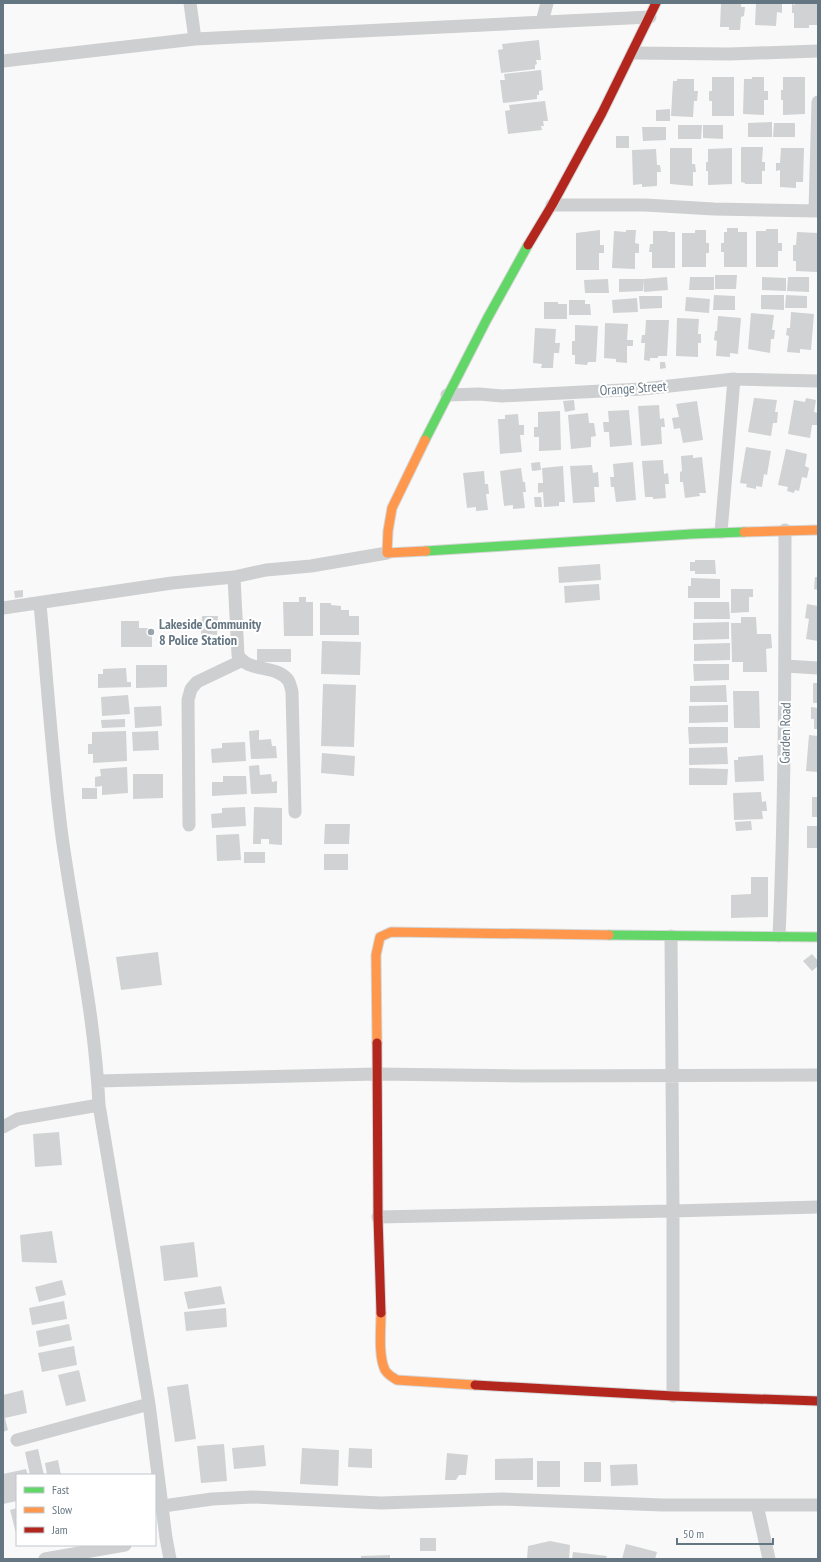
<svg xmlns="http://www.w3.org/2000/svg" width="821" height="1562" font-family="'PT Sans Narrow',sans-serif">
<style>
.building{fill:#d0d2d3}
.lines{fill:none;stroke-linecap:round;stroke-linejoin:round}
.fast-casing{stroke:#d5d6d7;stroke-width:11}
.slow-casing{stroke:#d5d6d7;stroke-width:11}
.jam-casing{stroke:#d5d6d7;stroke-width:11}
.street{stroke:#cecfd0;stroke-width:13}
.fast{stroke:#63d668;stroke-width:9}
.slow{stroke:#ff974d;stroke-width:9}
.jam{stroke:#b3261e;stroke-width:9}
.poi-dot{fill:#99a4ac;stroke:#fff;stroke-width:1.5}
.labels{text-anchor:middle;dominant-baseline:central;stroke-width:4;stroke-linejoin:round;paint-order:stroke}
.street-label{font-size:14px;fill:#657683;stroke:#fff}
.poi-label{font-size:14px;font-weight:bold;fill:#657683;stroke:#fff;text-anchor:start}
</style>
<rect width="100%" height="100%" fill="#f9f9f9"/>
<!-- building -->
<path class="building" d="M721 3H741V7H745L744 16 741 17 740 30H729V27H720Z
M756 3H782V13L777 12 776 26 755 25Z
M795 3H818L817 25H809V28H794V13H792V4L795 5Z
M539 40 541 60H536L537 64 535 65V69L501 73 498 50 503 49 502 44Z
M541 70 543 90 539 91V95H537V99L503 103 500 80H505L504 74Z
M712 77H734V116H712V101H709V91H712Z
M752 77H764V91H768V100H764V115L743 114 744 79H752Z
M783 77H805V114L783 115V100H781V90H783Z
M677 79H694V91H698L697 101H694L693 117 671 116 673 81H677Z
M545 101 548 121H543L544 126H541L542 130 508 134 505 111 510 110 509 105Z
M670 109V121H656V110Z
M772 122V137H748V123Z
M774 123H795V137H773Z
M678 125H702L701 139H678Z
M703 125H723V139L703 138Z
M642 127H666V140L643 141Z
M616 136H629V148H616Z
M741 147H763L762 162H765V171H762V184H745V183L741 182Z
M670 148H692V164H695L696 172H693V186L670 184Z
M732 148V184L708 185V171H706V162H708V149Z
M781 148H804L803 182H796V188L780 187V170L776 171V163H780Z
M656 149 657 165H660L661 172H657V186L642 187V184L633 185 632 150Z
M727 228H738V232H747V267H724V252H721V243H724V232H727Z
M766 229H778V243H782V251H778V267H756V231H766Z
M600 230V245H604V253H599V270H576V233Z
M626 230H636L635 243 639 244V253H635V269L612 268 614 231 626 232Z
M695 230H706V243H709V253H706V267H682V233H695Z
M653 231H667L668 232H675V268H652V252H649L650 244H653Z
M797 232 818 233 817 272 796 271V261H793V245H796Z
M715 275H737L736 289H715Z
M667 277 668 290 644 292 643 279Z
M690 277H714V290H689Z
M762 277 786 278V291L762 290Z
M788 277H809V292L787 291Z
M608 279 609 293H585L584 280Z
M619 279H643V291L619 292Z
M714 295 735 296V310H713Z
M761 295H784V310L761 309Z
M786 295 807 296V308H785Z
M639 296H662V308L640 309Z
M686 297 710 299 709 313 685 311Z
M637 298 638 312 613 313 612 300Z
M569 300H585V304H590L591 315H569Z
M544 302H558V304H567V319H544Z
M791 312 814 314 811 350 800 349V353L787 352 789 336 786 335 787 328H790Z
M751 313 774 315 772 330H775L774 339H771L770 353 748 349Z
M718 316 741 318 738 354 730 353V357L716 356 717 341 714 340 715 331H717Z
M677 318 699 319 698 334H701V343H698V357L676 356Z
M646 320H669L667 356H658V358H650V361L644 360 645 343H641L642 335H645Z
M605 323 628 324 627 340H633V346H627V363L616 362V359L604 358Z
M575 325 598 326 596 362H588L587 365 575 364V355H572V341H575Z
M535 328 556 329 555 343H560L559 353H554L553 368H541L542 364 533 363Z
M660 362H665L666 368 660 369Z
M754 398 777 400 775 412H778L777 423H773L771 436 748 432Z
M806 398 816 400 814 412 818 413 817 425H812L810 438 788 434 794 400 805 402Z
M574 400 575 410 565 412 563 401Z
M697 401 703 440 683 443 680 428 674 429 672 418 679 417 676 404Z
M659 405 660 419 664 418 665 427H661L662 444 641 446 638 406Z
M629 410 632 445 610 447 609 432H604L603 422H609L608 411Z
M560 411 561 450 539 451V437H534V427H538V412Z
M588 413 589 423H594L596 436 591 437V447L571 449 568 415Z
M518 414 519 425H524V435H520L522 452 500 454 498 419H505V415Z
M746 447 771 451 767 475 764 474 762 487 756 486V489L746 487 747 484 740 483Z
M786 449 807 454 805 466 809 468 807 478 802 477 799 491 795 490 794 493 787 491 788 487 778 485Z
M693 455V458L702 457 706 493H699L700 496 685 498 683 482H680V472L682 471 681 456Z
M663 460 664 474 668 473 669 484H665L666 498 653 499V497H645L642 461Z
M540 462 541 470 532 471 531 463Z
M633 462 636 500 616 502 614 487H611L610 477H614L613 464Z
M592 465 593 473 598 472 599 487H594L595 502 573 503 570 466Z
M563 466 565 502H559V506L544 507 543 492 538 493V483H543L542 468Z
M521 468 523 482H525L526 492H523L525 508 513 509V505L504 506 500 471Z
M484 471 485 484H488L489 494H486L488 510 476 511V507L467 508 463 473Z
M534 497H541L542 507H535Z
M695 560H715L716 574H695V571H690V562H695Z
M600 564 601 580 559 583 558 567Z
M815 577H818V590L814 589Z
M691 578 720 579V598H688V586H691Z
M599 584 600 600 565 603 564 586Z
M731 589H753V597H749V612L731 613Z
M23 590V597L15 598 14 591Z
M299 597H306V602H313V636H284L283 602H299Z
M694 602H729L730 619H694Z
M320 603H331V605L341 606V610H349V616H359V635H320Z
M807 604 818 606V641L806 639 809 619 805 618Z
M202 616H218L217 635 201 634Z
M741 617H756L757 634H771L772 648 766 649 767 672H743V662H732L731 623H741Z
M121 621H139V628H152V647H121Z
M729 622V639L693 640V623Z
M322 641 361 642 360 675 321 674Z
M730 643V660L694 661V644Z
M257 649H291V662H257Z
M693 664H729V680L694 681Z
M136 665H167V687L136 688Z
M126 668 127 682H131V687L98 688V674H103V669Z
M813 683H818V703H813Z
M323 684 356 685 354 747 321 746Z
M726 685 727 702H690V686Z
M733 691H759L760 728H734Z
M128 695 130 714 102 716 101 697Z
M728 705V722L689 723V706Z
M161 706 162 726 135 728 134 707Z
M811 707 818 708V729H814V719H811Z
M125 719V727L102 728 101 720Z
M688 727H728V743L689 744Z
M259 730V740L271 739 272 746H276L277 758 251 759 249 731Z
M126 731 127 761 93 763V754H88V744H92V732Z
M158 731 159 750 133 751 132 732Z
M809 735 818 736V772L806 771Z
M245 742 246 761 212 763 211 749 222 748V743Z
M727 747 728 764 689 765V748Z
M322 753 355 756 354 776 321 773Z
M763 755 764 781 735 782 734 760H738V757Z
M259 765 260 775 271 774 272 782 277 781V793L251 794 249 766Z
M127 767 128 793 102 795V786L95 787V777L101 776 100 769Z
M689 768 728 769 727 785H689Z
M133 774H163V798L133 799Z
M223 776H246L247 794 212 796V782H223Z
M82 788H97V799H82Z
M761 792 762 802 766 801 767 811H762L763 819 734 820 733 793Z
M812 797H818V817H812Z
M245 807 246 826 212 828 211 814 222 813V808Z
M254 807 282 808V845L269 844V839H261V844H253Z
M751 821 752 830 736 831 735 822Z
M325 824H350L349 844H324Z
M807 826H818V848H807Z
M239 834 241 860 217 861 216 835Z
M244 852H265V863H244Z
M324 854H348V870H324Z
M751 877H768V917L731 918V895L751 894Z
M158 952 162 985 121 990 116 957Z
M812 954 818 961V966L812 971 803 961Z
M59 1132 62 1165 35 1167 33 1134Z
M52 1231 57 1263 22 1262 20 1235Z
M194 1242 198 1277 164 1281 160 1246Z
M62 1280 66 1295 39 1302 35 1287Z
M221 1286 225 1304 188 1309 184 1292Z
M64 1301 67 1319 32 1325 29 1308Z
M226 1308 227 1327 186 1331 184 1312Z
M69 1324 72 1340 39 1347 36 1331Z
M74 1346 77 1365 42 1372 38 1353Z
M79 1370 86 1401 66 1406 58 1375Z
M188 1384 196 1439 175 1442 167 1387Z
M23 1390 27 1413 5 1418 8 1430 3 1432V1395Z
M224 1444 227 1481 201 1483 197 1446Z
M264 1445 266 1466 234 1469 232 1448Z
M302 1448 339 1450 338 1486 300 1484Z
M349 1448 372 1449V1468L348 1467Z
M38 1449 44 1475H30L25 1452Z
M447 1453 468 1455 466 1475H459L456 1480H445Z
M533 1458V1480H495V1459Z
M58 1460 61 1475H47L45 1463Z
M537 1461H560V1487H537Z
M584 1462H601V1482H584Z
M637 1464 638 1485 611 1486 610 1465Z
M26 1469 28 1475H17V1501L3 1504V1474Z
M17 1508V1533H16L10 1510Z
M420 1538H436V1551H420Z
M550 1541 570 1545 569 1559H527L528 1546Z
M626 1544 657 1552 655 1559H622Z
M573 1552 607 1556 606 1559H572Z
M390 1555V1559H361V1556Z"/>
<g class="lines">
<!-- fast casing -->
<g class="fast-casing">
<path id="fast" d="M425 440 487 319 528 245
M426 551 692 534 744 532
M609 935 818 937"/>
</g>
<!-- slow casing -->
<g class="slow-casing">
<path id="slow" d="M425 440 392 508 388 531 387 553 426 551
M744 532 818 530
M377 1043 376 955 380 937 391 932 609 935
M381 1313C381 1328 378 1356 385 1370 388 1375 392 1377 397 1380L475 1385"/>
</g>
<!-- jam casing -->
<g class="jam-casing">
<path id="jam" d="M528 245 552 205 602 113 656 3
M377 1043 378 1217 381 1313
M475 1385 673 1396 818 1401"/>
</g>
<!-- street -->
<path class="street" d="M190 3 195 39
M542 22 547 3
M633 53 729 54 818 51
M3 61 195 39 650 17
M552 205H645L714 209 818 211
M815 210 818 102
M447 395 479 394 502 396 642 389 734 379 818 381
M721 532 734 379
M234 577 238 655C248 673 276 664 288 680 290 683 291 688 292 692L295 812
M40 604C47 679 52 755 61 829 73 921 95 1012 99 1105L149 1404 166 1538 170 1559
M3 608 172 583 234 577 266 570 311 566 387 553
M785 666 818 668
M189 825 188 700 191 689 197 682 241 661
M671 936 673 1211V1396
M779 936C785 801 785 666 785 530
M98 1081 376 1074 524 1076 818 1075
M3 1127 18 1119 99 1105
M378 1217 673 1211 818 1207
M17 1440 149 1404
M757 1505 769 1559
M163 1506 212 1499 253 1497 381 1503 502 1499 663 1505H818
M45 1559 125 1545"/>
<!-- fast -->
<use href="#fast" class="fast"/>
<!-- slow -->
<use href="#slow" class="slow"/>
<!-- jam -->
<use href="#jam" class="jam"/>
</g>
<!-- markers -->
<circle class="poi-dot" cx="151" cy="632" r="4"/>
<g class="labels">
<!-- street labels -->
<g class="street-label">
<text transform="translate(633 388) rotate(-4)">Orange Street</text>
<text transform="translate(785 733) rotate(-89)">Garden Road</text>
</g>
<!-- poi labels -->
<g class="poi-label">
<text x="159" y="624">Lakeside Community<tspan x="159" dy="16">8 Police Station</tspan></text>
</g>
</g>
<!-- border -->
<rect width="821" height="1562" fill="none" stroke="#657683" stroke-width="8"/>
<!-- legend -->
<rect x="16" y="1474" width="140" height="72" fill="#ffffff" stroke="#c1c8cd"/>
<rect x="24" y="1487" width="20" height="6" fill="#63d668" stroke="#c1c8cd"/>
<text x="52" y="1494" font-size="12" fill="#657683">Fast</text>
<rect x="24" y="1507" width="20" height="6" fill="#ff974d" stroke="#c1c8cd"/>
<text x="52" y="1514" font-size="12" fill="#657683">Slow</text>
<rect x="24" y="1527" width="20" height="6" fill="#b3261e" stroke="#c1c8cd"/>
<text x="52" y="1534" font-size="12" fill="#657683">Jam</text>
<!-- scale -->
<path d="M677 1538v6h96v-6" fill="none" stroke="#657683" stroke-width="2"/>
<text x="683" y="1538" font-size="12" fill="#657683" stroke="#ffffff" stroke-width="3" paint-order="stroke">50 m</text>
</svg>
